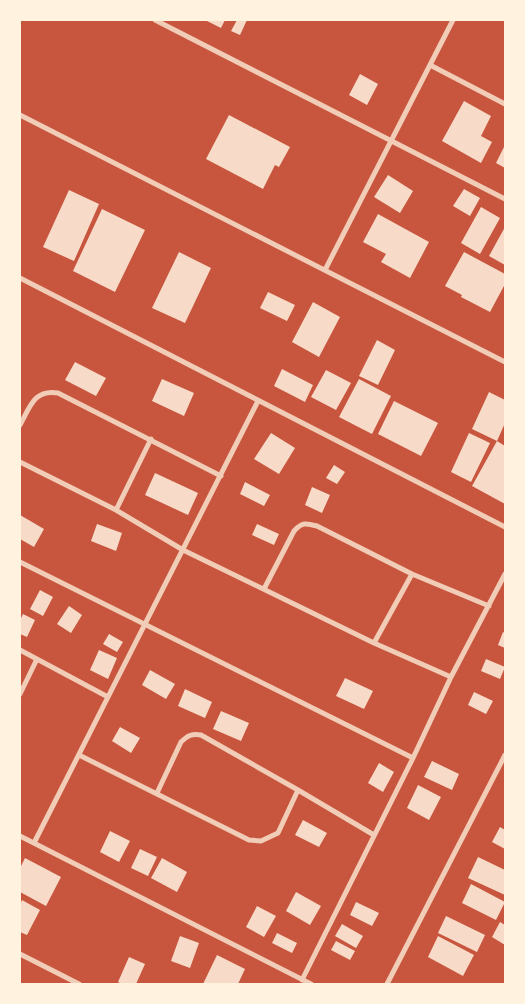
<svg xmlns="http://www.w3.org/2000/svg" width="525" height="1004" font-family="'Varela Round',sans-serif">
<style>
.building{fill:#f7dbc8}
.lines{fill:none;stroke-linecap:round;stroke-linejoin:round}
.minor{stroke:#f1ccb7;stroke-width:5}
</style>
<rect width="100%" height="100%" fill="#c8553d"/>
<!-- building -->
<path class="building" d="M205 20H225L221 28Z
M237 20H247L240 35 231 31Z
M360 74 378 84 367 105 349 95Z
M464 101 491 116 481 136 492 142 481 163 442 141Z
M229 115 290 147 279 167 275 165 263 189 206 159Z
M505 145V168L496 163Z
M388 175 413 191 400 213 374 197Z
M464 189 480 198 470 216 453 206Z
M69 190 99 204 74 261 43 247Z
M481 207 500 218 480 254 461 243Z
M102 209 145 230 115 292 73 271Z
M378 214 429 242 410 278 381 262 386 254 363 242Z
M505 227V265L489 256Z
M179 252 211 268 185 323 152 308Z
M464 252 505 274V284L490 312 461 297 462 295 445 286Z
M268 292 295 305 287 321 260 308Z
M313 302 340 317 319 357 292 342Z
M377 340 395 350 378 385 359 376Z
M75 362 106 378 96 396 65 380Z
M282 369 313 385 305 402 274 386Z
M326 370 351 383 336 410 311 397Z
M162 379 194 393 184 416 152 401Z
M359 379 391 396 372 434 339 417Z
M489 392 505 400V423L497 441 505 446V504L472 486 497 441 472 429Z
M394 401 438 423 421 456 378 434Z
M271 433 295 448 279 474 254 459Z
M469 433 490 443 471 482 451 472Z
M334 465 345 472 337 484 326 478Z
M155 473 198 493 188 515 145 495Z
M245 482 270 495 264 506 240 494Z
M312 487 330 495 322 513 305 505Z
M20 515 44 529 34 547 20 539Z
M97 524 122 533 116 551 91 541Z
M257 524 279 534 274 545 252 535Z
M40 590 53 597 43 616 30 609Z
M69 606 82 615 71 633 57 624Z
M23 614 35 620 27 637 20 634V620Z
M503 632 505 633V648L498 645Z
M109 634 123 642 117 652 103 644Z
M99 650 117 658 108 679 90 670Z
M486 659 505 667 500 679 481 671Z
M150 670 175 684 166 699 142 685Z
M345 678 373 691 364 709 336 696Z
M185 689 212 702 205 718 178 706Z
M474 692 493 701 486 714 468 705Z
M221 711 249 723 241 741 213 729Z
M120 727 140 738 131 753 112 741Z
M432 761 459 774 452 790 424 777Z
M379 763 394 772 383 792 368 783Z
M418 785 441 797 429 820 407 808Z
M303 820 327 833 319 847 295 835Z
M500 827 505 830V849L492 842Z
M110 831 130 841 119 862 100 852Z
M140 849 157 857 148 876 131 868Z
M478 857 505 870V895L468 878Z
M25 858 61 877 46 906 20 892V868Z
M162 858 187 872 177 892 151 878Z
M471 884 505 902 496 920 462 903Z
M296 892 321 906 310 925 286 911Z
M22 900 40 910 27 935 20 932V905Z
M356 902 379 913 372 926 350 915Z
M257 906 276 916 264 937 246 927Z
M446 916 485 935 477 952 438 933Z
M500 922 505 925V945L492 937Z
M342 924 363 936 356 948 335 936Z
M277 933 297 943 292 953 272 943Z
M180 936 199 943 190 968 171 961Z
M438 936 474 955 463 976 428 957Z
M336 941 355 951 350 960 331 950Z
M217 955 245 969 238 984H203Z
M129 957 145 964 136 984H122L118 982Z"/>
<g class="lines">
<!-- minor -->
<path class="minor" d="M155 20 505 199
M430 65 505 104
M20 115 505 362
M325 270 453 20
M20 278 505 527
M20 425C30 407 34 389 58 393L221 476
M20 462 116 510 151 439
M116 510 183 550 374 643 412 574
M20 562 413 758
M264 589 294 531C302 522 306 523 317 526L412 574 489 606
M374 643 451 677
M20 650 108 697
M20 694 37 659
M79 755 249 840 261 841 278 833 298 790
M157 793 181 742C187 736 192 733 201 735L298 790 374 835
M20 836 311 984
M34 843 258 401
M20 954 79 984
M302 980 413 758 451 677 505 574
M387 984 505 755"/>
</g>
<!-- border -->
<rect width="525" height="1004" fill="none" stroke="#fff3e0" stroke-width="42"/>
</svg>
